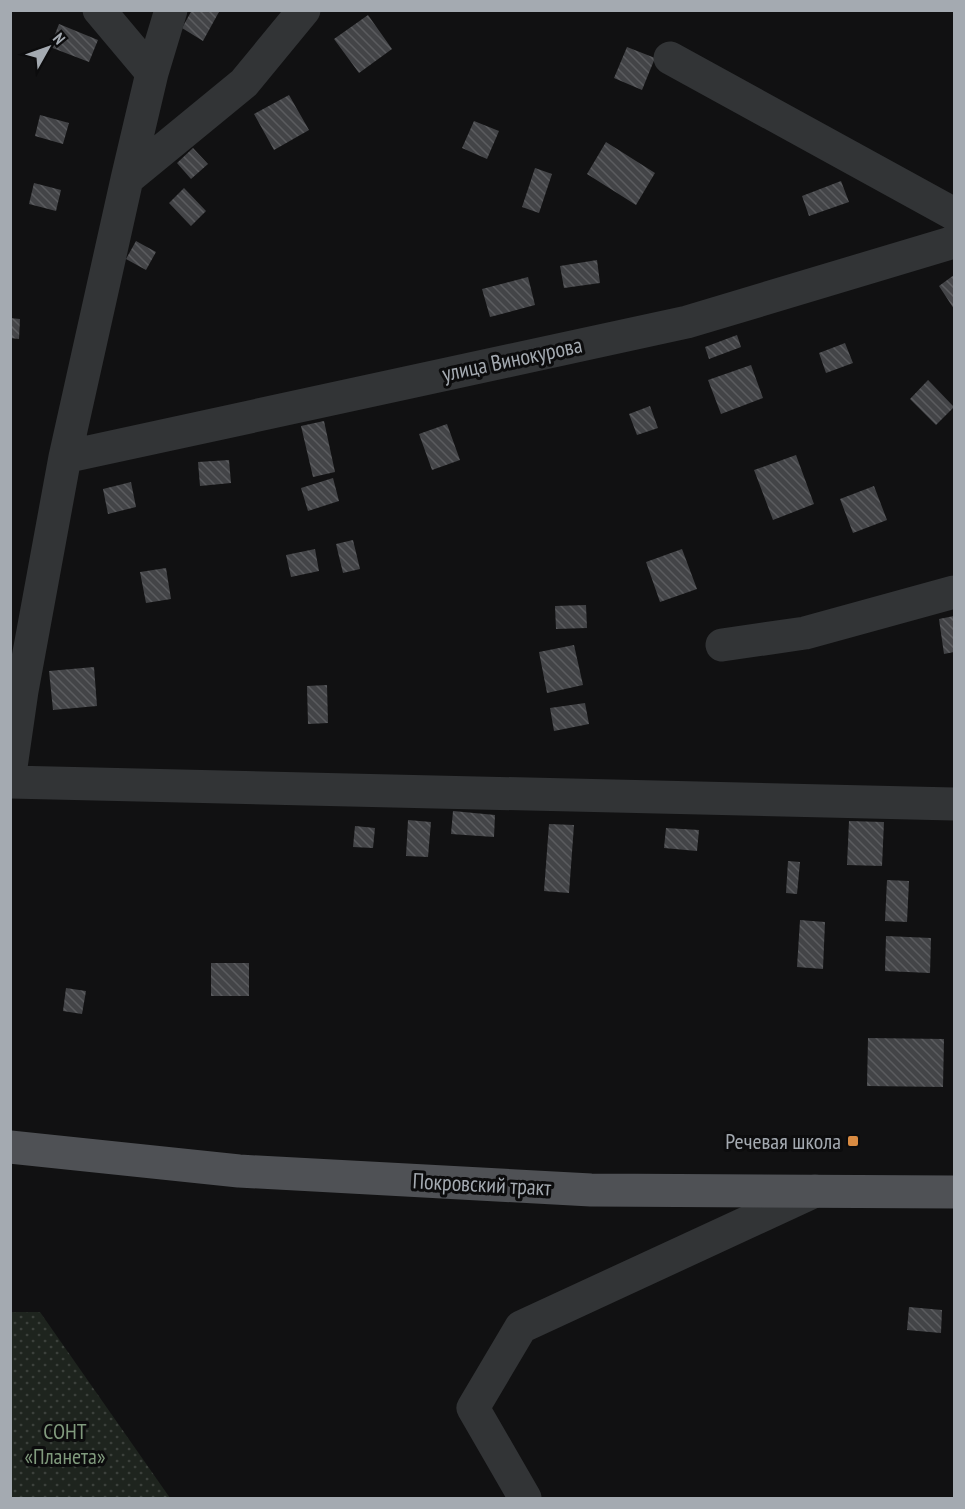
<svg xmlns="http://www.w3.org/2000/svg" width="965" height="1509" font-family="'PT Sans Narrow',sans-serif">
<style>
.garden{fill:url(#garden-dots)}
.building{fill:url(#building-back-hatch)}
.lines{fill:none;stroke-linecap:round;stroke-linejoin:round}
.minor{stroke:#323436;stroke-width:33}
.major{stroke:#4f5155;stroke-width:33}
.poi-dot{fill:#d98b42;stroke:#0c0c0d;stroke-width:2}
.labels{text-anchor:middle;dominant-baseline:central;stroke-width:6;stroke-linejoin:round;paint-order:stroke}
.street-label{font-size:22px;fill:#a4aab1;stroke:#0c0c0d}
.poi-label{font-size:22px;fill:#a4aab1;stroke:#0c0c0d;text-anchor:end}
.park-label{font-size:22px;fill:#809a7d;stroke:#0c0c0d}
</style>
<defs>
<pattern id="garden-dots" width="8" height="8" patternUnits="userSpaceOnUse" patternTransform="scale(1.5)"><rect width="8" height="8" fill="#1e241e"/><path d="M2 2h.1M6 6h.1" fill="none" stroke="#3c413c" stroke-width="1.8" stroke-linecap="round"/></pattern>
<pattern id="building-back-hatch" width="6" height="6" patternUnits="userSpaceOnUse" patternTransform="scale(1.5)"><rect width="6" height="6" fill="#434447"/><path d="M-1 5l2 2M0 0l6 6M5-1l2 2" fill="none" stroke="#5b5c5f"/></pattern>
</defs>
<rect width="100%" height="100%" fill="#111112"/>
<!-- garden -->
<path class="garden" d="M11 1312H40L170 1498H11Z"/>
<!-- building -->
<path class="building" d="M192 10H220L203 41 182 28Z
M368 15 392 49 359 73 334 39Z
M59 24 98 40 89 62 50 47Z
M627 47 655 58 642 90 614 78Z
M289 95 309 130 274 150 254 114Z
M40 115 69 123 63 144 35 136Z
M474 121 499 131 487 159 462 148Z
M606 142 655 173 636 205 587 174Z
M193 148 208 164 191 179 177 163Z
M535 168 552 174 539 213 522 207Z
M841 181 849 202 809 216 802 196Z
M34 183 61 190 56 211 29 204Z
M184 188 206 211 191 226 169 203Z
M136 241 156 252 146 270 126 259Z
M597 260 600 283 564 288 560 266Z
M954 275V309L939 286Z
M528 277 535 305 490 317 482 289Z
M10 318 20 319 19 339 10 338Z
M737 335 741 347 709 359 705 347Z
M845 343 853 363 826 373 819 353Z
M751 365 763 398 721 414 708 380Z
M928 380 954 407 936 425 910 399Z
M650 406 658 428 637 435 629 414Z
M324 421 335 472 313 477 301 426Z
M447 424 460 460 432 470 419 434Z
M796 455 814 504 773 520 754 470Z
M229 460 231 483 200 486 198 462Z
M333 478 339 501 308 511 301 488Z
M131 482 136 507 108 514 103 489Z
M874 486 887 520 853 533 840 499Z
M353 540 360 569 343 573 336 544Z
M315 549 319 571 291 577 286 555Z
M682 549 697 589 660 602 646 562Z
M166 568 171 599 146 603 140 572Z
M586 605 587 628 556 629 555 606Z
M954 616V652L944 654 939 619Z
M574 645 583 685 547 693 539 652Z
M94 667 97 706 53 710 49 671Z
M327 685 328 723 308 724 307 686Z
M585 703 589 724 554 731 550 708Z
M453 811 495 815 494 837 451 834Z
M408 820 431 822 428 857 406 856Z
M849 821 884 822 882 866 847 865Z
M549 824 574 825 569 893 544 891Z
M355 826 375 828 373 848 353 847Z
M666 828 699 830 697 851 664 848Z
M788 861 800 862 797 894 786 893Z
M887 880 909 881 907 922 885 921Z
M800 920 825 922 823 969 797 967Z
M886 936 931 938 930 973 885 971Z
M211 963H249V996H211Z
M66 988 86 991 82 1014 63 1011Z
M868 1038 944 1039 943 1087 867 1086Z
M909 1307 942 1310 941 1333 907 1330Z"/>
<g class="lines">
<!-- minor -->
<path class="minor" d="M99 10 152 73
M670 58 954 214
M127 179 152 73 171 10
M65 457 687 322 954 242
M722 645 805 633 954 592
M10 774 22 691 65 457 127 179 244 83 304 10
M10 782 954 804
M525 1498 473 1408 521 1327 815 1191"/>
<!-- major -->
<path class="major" d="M10 1147 239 1171 591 1190 954 1192"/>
</g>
<!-- markers -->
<rect class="poi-dot" x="847" y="1135" width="12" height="12" rx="3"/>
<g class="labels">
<!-- street labels -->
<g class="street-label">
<text transform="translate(512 359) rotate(-12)">улица Винокурова</text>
<text transform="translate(482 1184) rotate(3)">Покровский тракт</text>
</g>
<!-- poi labels -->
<g class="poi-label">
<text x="841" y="1141">Речевая школа</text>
</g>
<!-- park labels -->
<g class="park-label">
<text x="65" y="1431">СОНТ<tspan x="65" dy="25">«Планета»</tspan></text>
</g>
</g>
<!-- border -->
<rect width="965" height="1509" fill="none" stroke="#a4aab1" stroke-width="24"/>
<!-- north arrow -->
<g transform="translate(48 48) rotate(50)" stroke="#0c0c0d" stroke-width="4.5" paint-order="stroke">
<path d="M0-4.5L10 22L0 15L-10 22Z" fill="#a4aab1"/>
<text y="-9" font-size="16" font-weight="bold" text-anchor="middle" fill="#a4aab1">N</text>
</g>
</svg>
